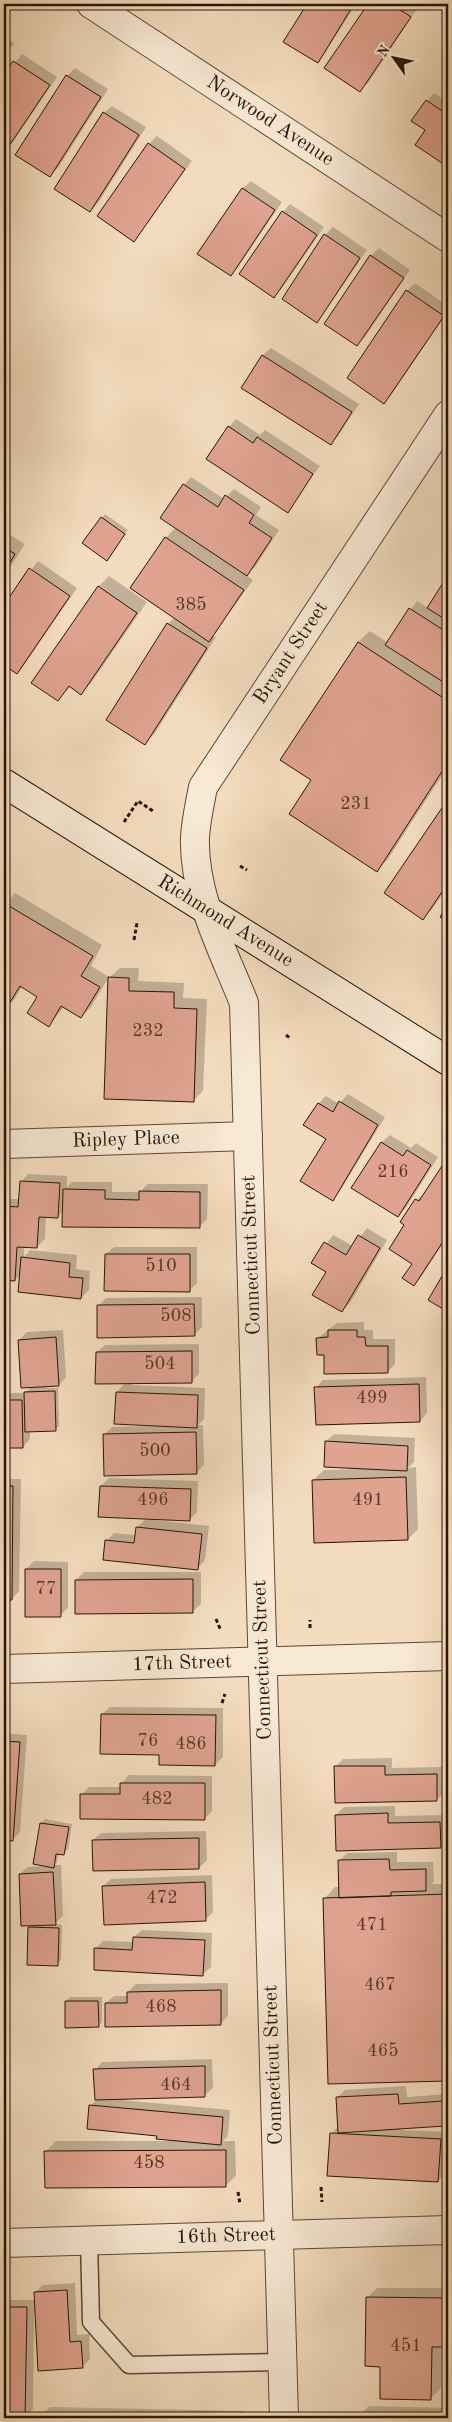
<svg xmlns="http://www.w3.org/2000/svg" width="452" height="2422" font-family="'Old Standard TT',serif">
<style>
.shadow{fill:#0003}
.building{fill:#dfa390;stroke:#291505}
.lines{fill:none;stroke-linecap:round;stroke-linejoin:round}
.lane-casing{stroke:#5c4734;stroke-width:19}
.street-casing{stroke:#5c4734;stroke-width:30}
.secondary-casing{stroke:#291505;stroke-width:30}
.path{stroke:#291505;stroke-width:3;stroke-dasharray:4 2.5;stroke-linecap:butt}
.lane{stroke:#f8e9d5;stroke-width:16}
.street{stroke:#f8e9d5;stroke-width:28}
.secondary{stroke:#f8e9d5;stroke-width:28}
.labels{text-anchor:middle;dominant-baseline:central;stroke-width:4;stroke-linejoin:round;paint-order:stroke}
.number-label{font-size:18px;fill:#563828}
.street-label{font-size:20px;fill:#291505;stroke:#f8e9d5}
</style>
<rect width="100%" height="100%" fill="#f4ddbf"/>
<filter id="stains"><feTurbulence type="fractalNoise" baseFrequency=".004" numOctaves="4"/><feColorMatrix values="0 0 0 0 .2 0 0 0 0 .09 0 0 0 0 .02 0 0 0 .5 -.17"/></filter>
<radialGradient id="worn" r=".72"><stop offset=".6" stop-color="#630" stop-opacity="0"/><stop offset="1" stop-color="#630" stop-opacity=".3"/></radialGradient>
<!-- shadow -->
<path class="shadow" d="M308 4H356L325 53 318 61 285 41Z
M369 4H410L417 9 368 83 360 90 326 68Z
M4 36 14 43 4 59Z
M22 54 57 77 12 143 4 151V77Z
M75 68 108 89 58 168 50 175 67 76Z
M434 93 447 102 448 99V165L417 144 427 130V101Z
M112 106 146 127 98 203 90 211 104 113Z
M157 136 192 161 134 240 149 144Z
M251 181 282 202 238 267 231 275 199 253 243 188Z
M290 204 324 227 282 288 274 296 283 212Z
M333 227 367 250 324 313 317 321 325 235Z
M379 248 410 270 365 337 357 345 371 256Z
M415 283 448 306V311L392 394 384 402 348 377 407 291Z
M271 348 359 404 338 436 330 444 242 388 263 355Z
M236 419 260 435 265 430 320 466 287 511 229 427Z
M191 477 224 499 234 489 261 507 256 515 279 530 255 567 246 575 253 580 213 636 216 637 155 733 145 743 108 720 168 624 175 617 166 538 176 527 184 485Z
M105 514 128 530 111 555 102 518Z
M4 531 25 544 4 577Z
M38 561 77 588 24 665 17 673 4 664V607Z
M109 576 147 602 91 683 81 693 71 686 58 699 33 682 99 586Z
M448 577V766L388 859 377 870 313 780 358 642 370 631 387 642 417 601 428 608Z
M448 802V886L433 908 423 918 386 893Z
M15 893 102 945 91 966 109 977 91 1007 81 1017 64 1007 49 1025 39 996 22 987 14 1000 4 1010V905Z
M120 968H139L138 981 184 983 183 998 207 999 203 1091 193 1101 110 977Z
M348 1094 385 1117 340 1191 332 1199 327 1138 319 1103 326 1096 339 1104Z
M390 1135 411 1148 416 1143 438 1157 406 1208 398 1216 353 1188 382 1142Z
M448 1161V1236L421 1277 414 1284 413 1263 406 1225 416 1200 425 1193Z
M28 1174 67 1176V1187L72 1182H112V1192H140L148 1184H208L207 1219 199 1227 63 1211 58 1217 46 1216 45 1239 37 1247 24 1246V1257L30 1250 77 1255 76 1269 90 1271 89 1290 81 1298 21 1274 15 1280 4 1279V1199H19L21 1182Z
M367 1228 387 1240 350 1303 342 1311 328 1271 313 1262 333 1235 353 1246Z
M114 1247H197V1283L190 1290 106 1254Z
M202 1297V1327L194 1335 99 1305 106 1298Z
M364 1322V1330H373V1339H395V1364L387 1372 318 1338 337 1323Z
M63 1330 66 1377 59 1385 46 1386 47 1388H58L59 1426 55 1430 30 1431V1439L23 1447H4V1393H25L31 1387 19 1340 27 1332Z
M199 1344V1374L191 1382H131V1385L205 1388 204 1419 198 1425H203L204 1465 196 1473 104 1435 112 1427 151 1426V1424L117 1392 126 1382 97 1352 105 1345Z
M426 1377 427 1413 420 1421 316 1388 323 1380Z
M334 1434 415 1438 414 1462 408 1468 416 1467 418 1529 408 1539 313 1480 324 1470 359 1469 326 1441Z
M109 1478 198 1481 197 1512 190 1519 101 1486Z
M4 1479H21L19 1591 12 1599H4Z
M146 1519 209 1526 205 1560 198 1568 106 1541 114 1533 136 1535 137 1527Z
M34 1561 68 1562V1608L60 1615 26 1569Z
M84 1572H201V1604L193 1611 76 1580Z
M110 1707 223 1708V1757L215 1765 160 1753 102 1714Z
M4 1733 27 1735 20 1832 13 1840 4 1839Z
M392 1758V1768L444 1767 445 1792 437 1800 335 1767 343 1759Z
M129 1775 212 1776V1811L204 1819 82 1794 89 1787H122V1783Z
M395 1806V1816L448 1815V1839L440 1846 336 1815 344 1807Z
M45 1819 72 1824 68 1849 64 1854 59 1853 57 1862 54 1865H61L63 1916 54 1924 62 1925 61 1960 57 1964 29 1928 32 1924 20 1874 28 1867 43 1866 41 1823Z
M206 1831 207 1860 199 1868 93 1840 101 1833Z
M397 1852V1862H433L434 1882 431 1884H448V2079L329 2083 324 1899 335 1887H340L339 1861 347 1853Z
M212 1875 213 1912 206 1919 103 1886 111 1879Z
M142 1930 212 1933 211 1967 203 1974 96 1948 103 1941 134 1942V1937Z
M228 1983V2016L220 2024 106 2003 114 1996H128V1992L136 1984Z
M70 1997H102V2022L98 2026 66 2001Z
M212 2059 213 2088 205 2095 121 2100 230 2110 228 2136 223 2141H235L236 2176 225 2186 46 2151 56 2141H169V2139L91 2105 96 2100 95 2070 102 2062Z
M406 2086 407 2097 448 2094V2121L444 2125 401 2128V2130L448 2132 446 2173 438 2181 331 2134 339 2126 337 2098 345 2090Z
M75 2283 77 2335 89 2334 90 2359 82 2367 34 2311 33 2409 25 2417H4V2300H35V2292L43 2285Z
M377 2288H448V2346H441V2388L431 2398 381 2366 367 2298Z
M369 2406 448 2408V2418H361V2414Z
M50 2407 245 2411V2418H40Z"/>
<!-- building -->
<path class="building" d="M307 4H354L318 63 283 42Z
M368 4H391L411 17 360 92 324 68Z
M13 61 50 85 5 152 4 74Z
M66 75 101 97 50 177 15 155Z
M426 100 448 115V167L415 145 425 130 411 121Z
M103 112 139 135 90 212 54 189Z
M148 143 185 169 134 242 97 216Z
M242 188 275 210 231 276 197 254Z
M282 211 317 235 274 298 239 274Z
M324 234 360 258 317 323 282 299Z
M370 255 404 278 357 346 324 324Z
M406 290 444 316 384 404 347 378Z
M262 355 352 412 331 445 241 388Z
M228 426 253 443 257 437 313 474 288 513 206 459Z
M183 484 218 507 225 495 254 515 249 523 272 538 247 576 160 518Z
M101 517 125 534 107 561 82 543Z
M165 537 244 590 209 642 130 588Z
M4 547 15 554 4 573Z
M29 568 70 596 17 674 4 665V605Z
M448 575V621L427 608Z
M98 586 137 613 81 695 69 686 58 701 31 683Z
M409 608 448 633V685L385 645Z
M167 623 207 648 145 745 106 720Z
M358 642 448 701V762L377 872 289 814 311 780 280 760Z
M448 799V883L423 920 384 893Z
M4 903 93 956 81 976 100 987 81 1018 61 1006 49 1027 27 1013 37 997 20 986 4 1012Z
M448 904V922L440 917Z
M108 977 129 978V991L174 992V1008L197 1009 194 1102 104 1099Z
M339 1101 378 1125 333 1201 300 1181 326 1139 303 1125 318 1103 333 1112Z
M381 1142 403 1156 407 1150 431 1165 398 1217 351 1188Z
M442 1166 448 1170V1234L414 1286 402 1278 412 1264 389 1249 404 1225 400 1222 415 1199 419 1201Z
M20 1181 60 1183 58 1218 39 1217 37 1248 17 1247 15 1281 4 1280V1206L18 1207Z
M63 1189 105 1190V1199L139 1200V1191L200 1192V1228L62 1227Z
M358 1235 380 1248 342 1312 312 1295 326 1272 311 1263 324 1242 346 1255Z
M105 1254H190V1292L104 1291Z
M21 1257 70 1263 69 1277 83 1278 81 1299 18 1292Z
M448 1266V1312L428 1300Z
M194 1304 195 1336 97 1338V1305Z
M328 1330H357V1337H365L366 1346H388V1373L324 1374V1355H317L316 1338 328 1337Z
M56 1337 59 1386 21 1388 18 1340Z
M192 1351V1383L95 1384 96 1352Z
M419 1384 420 1422 316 1425 314 1387Z
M55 1391 56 1431 25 1432 24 1392Z
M116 1392 198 1395 197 1428 114 1424Z
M4 1400H22L23 1448H4Z
M196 1432 197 1474 104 1476 103 1434Z
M325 1441 408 1446 407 1471 324 1467Z
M406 1477 408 1540 314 1543 312 1480Z
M4 1486H13L12 1600H4Z
M100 1486 191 1489 190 1521 98 1517Z
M136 1527 202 1534 198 1570 103 1560 105 1540 134 1543Z
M25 1569H61V1617H25Z
M193 1579V1613L75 1614V1580Z
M101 1714 216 1715 215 1766 159 1765V1755L100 1754Z
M4 1741 20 1742 13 1841 4 1840Z
M334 1766H385V1775L437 1774V1801L335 1803Z
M120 1783H205V1820L80 1819V1794H120Z
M388 1813V1823L440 1822 441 1848 336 1851 335 1815Z
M40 1823 69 1827 64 1855 56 1854 54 1868 33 1864Z
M199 1838V1869L93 1871 92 1840Z
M389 1859 390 1870 426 1869V1891L391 1892V1896L339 1898 338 1860Z
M53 1872 56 1925 21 1926 19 1874Z
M205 1882 206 1921 104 1925 102 1886Z
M448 1894V2081L328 2084 323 1898Z
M28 1927 59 1928 58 1966 27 1965Z
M133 1937 205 1940 203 1976 94 1970V1948L132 1950Z
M221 1990V2025L105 2027V2003H127V1992Z
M65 2001H98L99 2027 65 2028Z
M205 2066V2097L95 2100 93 2069Z
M398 2094 399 2104 444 2101 445 2126 338 2133 336 2097Z
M89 2105 223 2117 221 2145 156 2139 157 2136 87 2129Z
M330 2133 441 2139 438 2182 327 2176Z
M226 2150V2187L45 2188 44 2151Z
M67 2290 70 2342 81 2341 83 2368 38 2371 34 2292Z
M366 2297 448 2298V2347H432L431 2400 380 2399V2367L365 2366Z
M4 2307H27L25 2418H4Z
M360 2414 448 2416V2418H360Z
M38 2417 107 2418H38Z"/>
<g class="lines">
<!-- lane casing -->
<g class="lane-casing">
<path id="lane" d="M89 2241 91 2322 129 2365 283 2362"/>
</g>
<!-- street casing -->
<g class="street-casing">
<g id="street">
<path id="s1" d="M91 4 448 238"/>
<path id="s2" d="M4 1144 248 1136"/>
<path id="s3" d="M4 1669 448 1656"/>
<path id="s4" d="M4 2243 448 2230"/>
<path id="s5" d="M284 2418 244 1003C223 950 193 895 195 837 196 820 200 803 203 787L448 415"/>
</g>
</g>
<!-- secondary casing -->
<g class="secondary-casing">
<g id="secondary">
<path id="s6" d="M4 783 448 1061"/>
</g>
</g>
<!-- path -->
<path class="path" d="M124 822 138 801 153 811
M240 866 247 870
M134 940 137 923
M286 1035 290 1038
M216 1619 221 1631
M310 1628V1620
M222 1703 225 1694
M321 2187 322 2202
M238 2192 240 2204"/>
<!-- lane -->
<use href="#lane" class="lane"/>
<!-- street -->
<use href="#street" class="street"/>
<!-- secondary -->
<use href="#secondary" class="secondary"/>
</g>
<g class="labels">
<!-- number labels -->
<g class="number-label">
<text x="191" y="605">385</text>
<text x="356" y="804">231</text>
<text x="148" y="1031">232</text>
<text x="393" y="1172">216</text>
<text x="161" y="1266">510</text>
<text x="176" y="1316">508</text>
<text x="160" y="1364">504</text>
<text x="372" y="1398">499</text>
<text x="155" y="1451">500</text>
<text x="153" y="1500">496</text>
<text x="368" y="1500">491</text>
<text x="46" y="1589">77</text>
<text x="148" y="1741">76</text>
<text x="191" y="1744">486</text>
<text x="157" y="1799">482</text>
<text x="162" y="1898">472</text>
<text x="372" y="1925">471</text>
<text x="380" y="1985">467</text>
<text x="161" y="2007">468</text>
<text x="383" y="2051">465</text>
<text x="176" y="2085">464</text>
<text x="149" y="2163">458</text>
<text x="406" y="2346">451</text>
</g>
<!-- street labels -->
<g class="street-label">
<text stroke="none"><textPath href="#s1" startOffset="214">Norwood Avenue</textPath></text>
<text stroke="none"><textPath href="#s5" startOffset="1801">Bryant Street</textPath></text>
<text stroke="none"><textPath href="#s6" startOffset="261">Richmond Avenue</textPath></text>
<text stroke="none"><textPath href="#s2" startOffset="122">Ripley Place</textPath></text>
<text transform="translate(252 1255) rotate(-92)">Connecticut Street</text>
<text transform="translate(263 1660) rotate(-92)">Connecticut Street</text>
<text stroke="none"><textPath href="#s3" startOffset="178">17th Street</textPath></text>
<text transform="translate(274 2065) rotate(-92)">Connecticut Street</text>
<text stroke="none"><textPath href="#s4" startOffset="222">16th Street</textPath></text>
</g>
</g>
<!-- margin -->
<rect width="452" height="2422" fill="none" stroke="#f4ddbf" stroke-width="20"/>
<rect x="5" y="5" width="442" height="2412" fill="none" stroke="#291505" stroke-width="2.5"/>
<rect x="10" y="10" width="432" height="2402" fill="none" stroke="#291505"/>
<!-- north arrow -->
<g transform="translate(394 58) rotate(303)" stroke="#f8e9d5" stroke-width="4" paint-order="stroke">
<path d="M0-4L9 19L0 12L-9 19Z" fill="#291505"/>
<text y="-8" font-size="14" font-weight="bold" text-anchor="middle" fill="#291505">N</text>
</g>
<rect width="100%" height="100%" filter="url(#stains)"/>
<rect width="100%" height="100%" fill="url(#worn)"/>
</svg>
